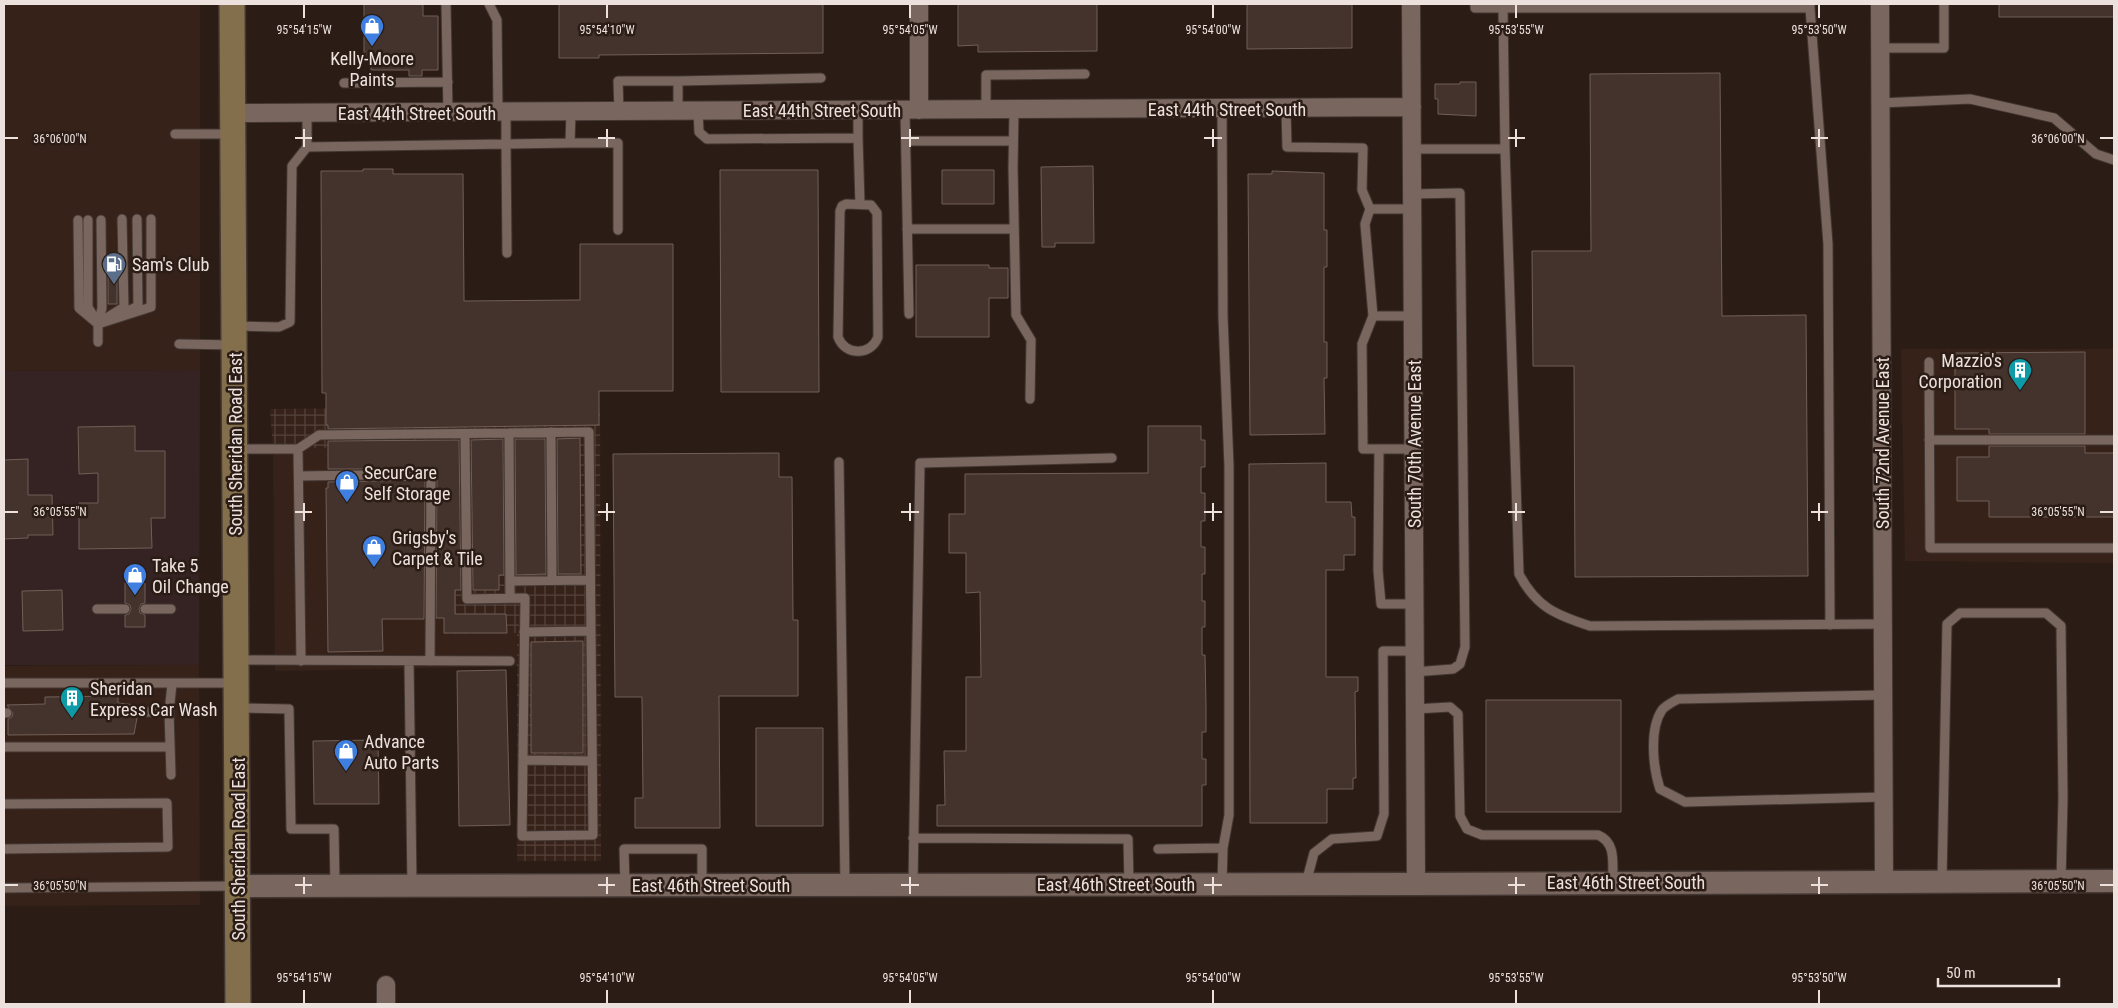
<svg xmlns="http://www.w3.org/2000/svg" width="2118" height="1008" font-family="'Roboto Condensed',sans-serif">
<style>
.built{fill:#372219}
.industrial{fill:url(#industrial-grid)}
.education{fill:#352222}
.building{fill:#43332c;stroke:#715f57}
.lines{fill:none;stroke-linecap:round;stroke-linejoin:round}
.service-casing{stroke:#433733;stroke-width:11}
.minor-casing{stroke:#433733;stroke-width:20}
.tertiary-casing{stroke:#433733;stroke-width:25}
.secondary-casing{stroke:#433733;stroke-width:28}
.service{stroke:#79675f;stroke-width:9}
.minor{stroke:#79675f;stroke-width:18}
.tertiary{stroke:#79675f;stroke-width:22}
.secondary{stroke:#836f4b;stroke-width:25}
.ticks{fill:none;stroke:#ece1dd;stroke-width:2}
.labels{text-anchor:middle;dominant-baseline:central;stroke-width:5;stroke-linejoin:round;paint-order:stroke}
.poi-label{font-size:18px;fill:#ece1dd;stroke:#2b1d16;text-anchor:start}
.street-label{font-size:18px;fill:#ece1dd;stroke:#2b1d16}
.ticks-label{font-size:12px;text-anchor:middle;fill:#ece1dd;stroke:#2b1d16;stroke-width:5;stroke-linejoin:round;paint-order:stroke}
</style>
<defs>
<pattern id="industrial-grid" width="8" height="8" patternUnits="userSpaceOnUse" patternTransform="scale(1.25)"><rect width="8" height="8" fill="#372219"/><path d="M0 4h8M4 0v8" fill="none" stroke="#54423a"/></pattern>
</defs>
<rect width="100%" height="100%" fill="#2b1d16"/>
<!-- built -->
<path class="built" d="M4 4H200V370L4 371Z
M1901 349H2114V563L1905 561Z
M273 448H327L328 466 443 467 517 633V666L275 671Z
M199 665 200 905 4 906V666Z"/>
<!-- industrial -->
<path class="industrial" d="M600 406 601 861H517V633L444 634 443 467H328L327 448H273L270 409Z"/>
<!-- education -->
<path class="education" d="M200 370 199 665H4V371Z"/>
<!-- building -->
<path class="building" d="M364 4H423V16H438V70H422V76H409V70H371V58H364Z
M559 4H823V53L599 55V58H559Z
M958 4H1097V51L978 52V45L958 46Z
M1247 4H1352V48L1247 49Z
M1999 4H2114V17H1999Z
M1720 73 1722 316 1806 315 1808 576 1575 577 1574 366H1533L1532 251H1591L1590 74Z
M1460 82H1476V116L1438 114V99H1435V84H1460Z
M1093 166 1094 243H1055V247H1042L1041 167Z
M363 169H393V174H463L464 301 580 300V244H673V391H599V425L328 429V425H326V393H322L321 171H363Z
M720 170H818L819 392H721Z
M942 170H994V204H942Z
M1272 171 1324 173V230H1327V267H1324V342H1327V378H1324L1325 434 1250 435 1248 174H1272Z
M108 265H117V304H108Z
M916 265H989V268H1008V298H989V337H916Z
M2085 352V434H1989V429H1955V353Z
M135 426V451H165V518H151L152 548 79 549V503H98V473L79 474 78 427Z
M1148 426H1201V440H1205V467H1201V493H1205V521H1201V547H1205V574H1202V601H1205V627H1202V655H1205L1206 705V732H1202V759H1206V785H1202V826H937V805H945L944 751H966V677H981L980 592 966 593V553H949V514H965V474L1148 473Z
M580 438 581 574H558L557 439Z
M503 439 504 575H499V590H473L471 440Z
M515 439H545L546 574 516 575Z
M459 440 461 590H455V614H506L507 633H444V618H436L437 474 434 469H328V441Z
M1989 446H2085V453H2114V517H1989V501H1957V457H1989Z
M779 453V477H792L793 620H798V696H719L720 828H635V798H643L642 697H615L613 454Z
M28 459V495H52L53 535H28V538L4 539V460Z
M1326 463V502H1351L1352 517H1355V555H1344V570H1326V677H1358V691L1355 692 1356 778H1353V789H1327V823H1250L1249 464Z
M425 480 424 619H382L383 651 328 652 326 488H328V482Z
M125 583H145V603L141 604 139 609 140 613 145 615V627H125V615L129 614 131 609 130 605 125 603Z
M62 590 63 630 23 631 22 591Z
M583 641V753H531V642Z
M506 670 510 825 459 826 457 671Z
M118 696V703L136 705 130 712 132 717 137 718 134 734 8 735V719L12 717 13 713 7 705 45 704V697Z
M1486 700H1621V812H1486Z
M756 728H823V826H756Z
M378 740 379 804H314L313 741Z"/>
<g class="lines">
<!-- service casing -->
<g class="service-casing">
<path id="service" d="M446 4 448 113
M489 4 497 20 498 113
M1475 4V8H1810V4
M1503 8 1505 149
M1810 8 1828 244 1830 625
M1880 48H1944V4
M678 81 821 78
M344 83 448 82
M1880 103 1970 99 2054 118 2096 154 2114 160
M1286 109 1287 147 1363 148 1362 190 1370 209H1411
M698 110 699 132 707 139 858 138V110
M905 110 909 314
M986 110V75L1085 74
M1014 110 1013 168 1016 315 1031 340 1030 399
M619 111 618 81H678V110
M175 134H230
M858 138 860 204
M906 141H1013
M570 143H618V230
M307 147 506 144V113
M1412 149H1505L1519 574C1536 607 1556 615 1590 626L1883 624
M1412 194 1460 193 1465 647 1460 664 1453 669 1414 672
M846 204 871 205 877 213 878 337C871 356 845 356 838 337L840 211 842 206Z
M1370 209 1365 224 1373 316 1362 344 1363 449H1414
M78 220 79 308 98 324
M88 220V307L94 317
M907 229H1014
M507 253 506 144 570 143 571 112
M130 310 138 306 137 219
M1373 316H1413
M108 317 124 307 122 219
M98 324 151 307V219
M235 326 279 327 290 322 292 166 307 147V113
M98 342V324L102 308 101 220
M179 344 234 345
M1929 362 1930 548H2114
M551 432 552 580
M509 433 510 598
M1929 440H2114
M236 449H298L319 435 589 432 593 835 522 836 525 598 467 599 465 434
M298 449 301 661
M1379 449 1378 570 1381 604H1414
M839 462 845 884
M299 476 431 474 430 661
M510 581 590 580
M97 609H125
M145 609H171
M524 632 591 631
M237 660 510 661
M409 661 412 886
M4 683H233
M1883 695 1678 699C1673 702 1666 705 1662 710 1649 729 1653 768 1660 789L1685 802 1884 797
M238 708 289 709 291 829H334L335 886
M1415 709 1450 707 1458 714 1460 816 1467 829 1482 835H1598C1617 843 1612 864 1613 882
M136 712H169
M4 713H7
M4 747H170
M523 760 592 761
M171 775 169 712 172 684
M4 804 167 803 168 847 4 849
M913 838 1128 839 1129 884
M1158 849 1223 848
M1942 881 1947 624 1960 613H2046L2061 626 2063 798 2061 881
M1306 883 1314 853 1332 839 1377 836 1384 814 1383 651H1414
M913 884 920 463 1112 458
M1222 884 1223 848 1229 815V466L1223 317 1222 108
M625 885 624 849H702V884
M4 888 236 886"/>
</g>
<!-- minor casing -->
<g class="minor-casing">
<path id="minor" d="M919 4V110
M1411 4 1416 884
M1880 4 1884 881
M233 113 1412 107
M386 985V1004"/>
</g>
<!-- tertiary casing -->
<g class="tertiary-casing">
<path id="tertiary" d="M237 886 1416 884 2114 881"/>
</g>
<!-- secondary casing -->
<g class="secondary-casing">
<path id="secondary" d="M232 4 238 1004"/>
</g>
<!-- service -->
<use href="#service" class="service"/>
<!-- minor -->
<use href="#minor" class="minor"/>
<!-- tertiary -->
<use href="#tertiary" class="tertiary"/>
<!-- secondary -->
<use href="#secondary" class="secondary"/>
</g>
<!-- ticks -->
<path class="ticks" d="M304 5V18M607 5V18M910 5V18M1213 5V18M1516 5V18M1819 5V18M304 129V147M607 129V147M910 129V147M1213 129V147M1516 129V147M1819 129V147M5 138H18M295 138H312M598 138H615M901 138H919M1204 138H1222M1508 138H1525M1811 138H1828M2100 138H2113M304 503V521M607 503V521M910 503V521M1213 503V521M1516 503V521M1819 503V521M5 512H18M295 512H312M598 512H615M901 512H919M1204 512H1222M1508 512H1525M1811 512H1828M2100 512H2113M304 877V894M607 877V894M910 877V894M1213 877V894M1516 877V894M1819 877V894M5 885H18M295 885H312M598 885H615M901 885H919M1204 885H1222M1508 885H1525M1811 885H1828M2100 885H2113M304 990V1003M607 990V1003M910 990V1003M1213 990V1003M1516 990V1003M1819 990V1003"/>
<!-- icons -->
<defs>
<g id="shop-pin" transform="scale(1.25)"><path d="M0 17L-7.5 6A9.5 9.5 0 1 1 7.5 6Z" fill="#3f7fe0" stroke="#2b1d16"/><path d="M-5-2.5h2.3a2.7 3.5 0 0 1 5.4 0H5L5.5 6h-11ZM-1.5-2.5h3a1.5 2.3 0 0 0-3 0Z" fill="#fff"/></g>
<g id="fuel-pin" transform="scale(1.25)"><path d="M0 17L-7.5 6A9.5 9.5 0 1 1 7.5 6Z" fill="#5c6f8a" stroke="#2b1d16"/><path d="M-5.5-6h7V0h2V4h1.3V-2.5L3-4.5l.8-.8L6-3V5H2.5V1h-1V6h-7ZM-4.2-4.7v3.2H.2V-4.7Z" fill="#fff"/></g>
<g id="building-pin" transform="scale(1.25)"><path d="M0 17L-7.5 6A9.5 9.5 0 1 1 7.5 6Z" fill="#0f9aa8" stroke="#2b1d16"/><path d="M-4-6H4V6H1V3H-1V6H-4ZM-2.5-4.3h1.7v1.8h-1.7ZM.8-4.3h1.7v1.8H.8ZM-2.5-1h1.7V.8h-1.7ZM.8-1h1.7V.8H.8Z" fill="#fff"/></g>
</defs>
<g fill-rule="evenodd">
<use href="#shop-pin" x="372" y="26"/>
<use href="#fuel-pin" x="114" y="264"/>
<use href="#building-pin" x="2020" y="370"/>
<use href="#shop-pin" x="347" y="482"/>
<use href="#shop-pin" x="374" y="547"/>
<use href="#shop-pin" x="135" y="575"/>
<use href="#building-pin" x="72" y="698"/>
<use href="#shop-pin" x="346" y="751"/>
</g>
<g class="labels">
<!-- poi labels -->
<g class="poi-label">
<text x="372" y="58" text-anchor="middle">Kelly-Moore<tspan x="372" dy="21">Paints</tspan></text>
<text x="132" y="264">Sam's Club</text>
<text x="2002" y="360" text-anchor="end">Mazzio's<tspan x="2002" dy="21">Corporation</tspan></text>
<text x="364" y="472">SecurCare<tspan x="364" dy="21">Self Storage</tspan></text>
<text x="392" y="537">Grigsby's<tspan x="392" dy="21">Carpet &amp; Tile</tspan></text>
<text x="152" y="565">Take 5<tspan x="152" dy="21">Oil Change</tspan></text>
<text x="90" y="688">Sheridan<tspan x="90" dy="21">Express Car Wash</tspan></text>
<text x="364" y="741">Advance<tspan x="364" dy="21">Auto Parts</tspan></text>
</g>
<!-- street labels -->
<g class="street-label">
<text x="1227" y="109">East 44th Street South</text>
<text x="822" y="110">East 44th Street South</text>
<text x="417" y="113">East 44th Street South</text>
<text transform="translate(1882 443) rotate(-90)">South 72nd Avenue East</text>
<text transform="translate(235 444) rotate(-90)">South Sheridan Road East</text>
<text transform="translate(1414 444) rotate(-90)">South 70th Avenue East</text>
<text transform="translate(238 849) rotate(-90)">South Sheridan Road East</text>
<text x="1626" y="882">East 46th Street South</text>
<text x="1116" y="884">East 46th Street South</text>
<text x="711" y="885">East 46th Street South</text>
</g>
</g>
<g class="ticks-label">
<text x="304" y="34">95°54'15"W</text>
<text x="607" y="34">95°54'10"W</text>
<text x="910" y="34">95°54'05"W</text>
<text x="1213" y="34">95°54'00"W</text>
<text x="1516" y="34">95°53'55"W</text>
<text x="1819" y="34">95°53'50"W</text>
<text x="60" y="143">36°06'00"N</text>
<text x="2058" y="143">36°06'00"N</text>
<text x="60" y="516">36°05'55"N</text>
<text x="2058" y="516">36°05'55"N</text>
<text x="60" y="890">36°05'50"N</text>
<text x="2058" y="890">36°05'50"N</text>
<text x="304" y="982">95°54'15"W</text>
<text x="607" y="982">95°54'10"W</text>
<text x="910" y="982">95°54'05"W</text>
<text x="1213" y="982">95°54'00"W</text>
<text x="1516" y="982">95°53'55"W</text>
<text x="1819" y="982">95°53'50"W</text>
</g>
<!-- border -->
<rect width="2118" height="1008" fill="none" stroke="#ece1dd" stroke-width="10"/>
<!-- scale -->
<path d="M1938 978v8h121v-8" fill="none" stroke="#ece1dd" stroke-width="2.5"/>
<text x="1946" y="978" font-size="15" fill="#ece1dd" stroke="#2b1d16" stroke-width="4" paint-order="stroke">50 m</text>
</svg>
